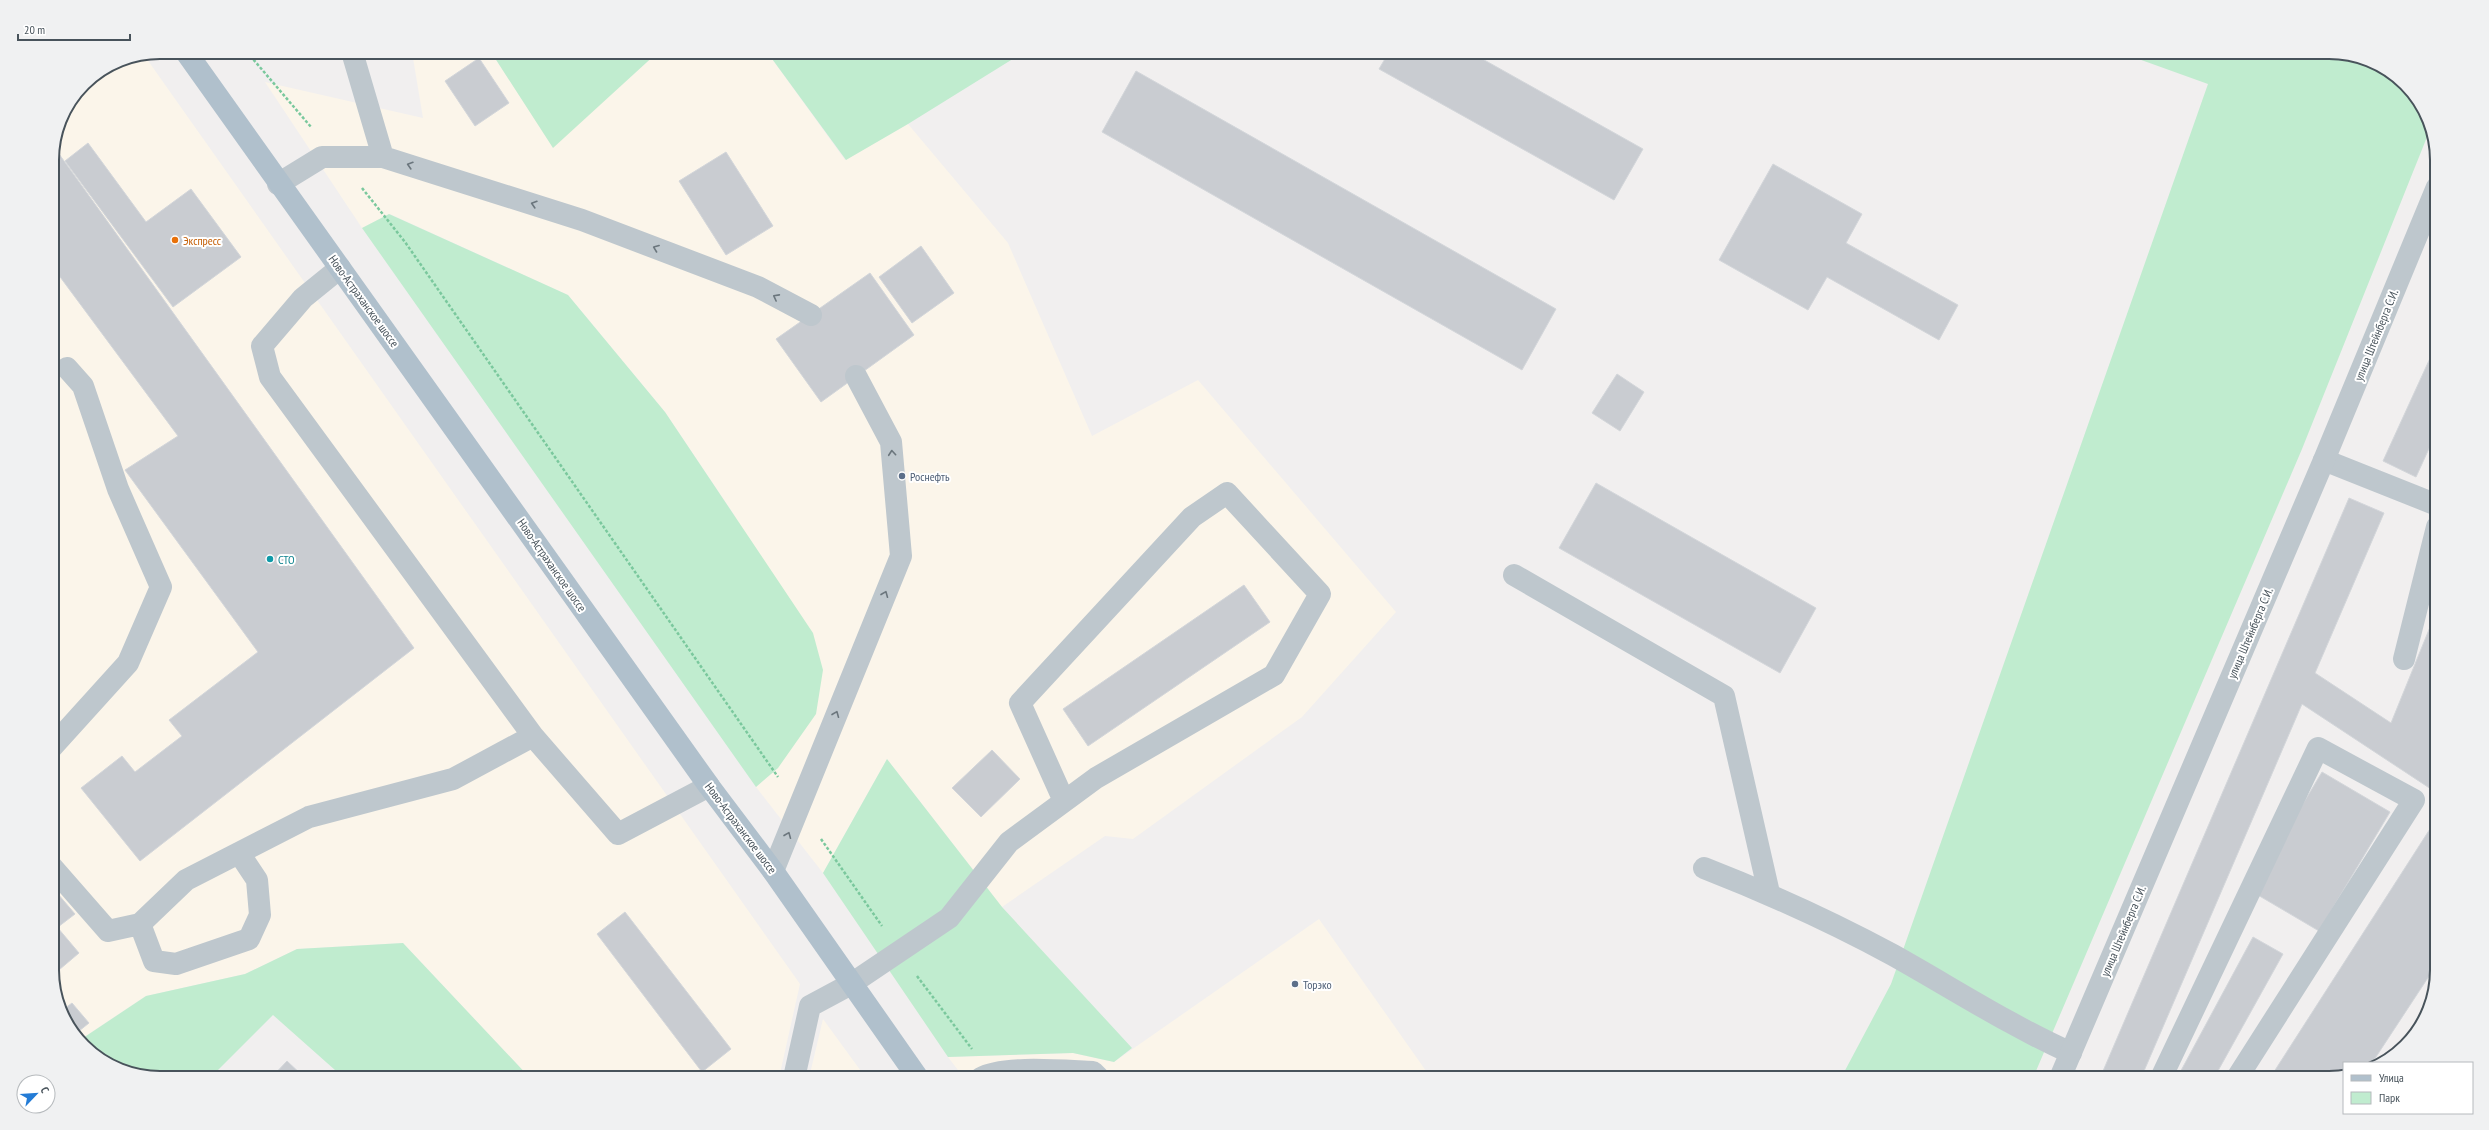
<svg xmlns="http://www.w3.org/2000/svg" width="2489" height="1130" font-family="'PT Sans Narrow',sans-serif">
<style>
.commercial{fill:#fbf5ea}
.green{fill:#c0eccf}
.building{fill:#c9ccd1;stroke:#d3d6da}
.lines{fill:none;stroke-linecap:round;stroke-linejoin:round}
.path{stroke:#7ac89d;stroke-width:2.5;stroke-dasharray:3 2;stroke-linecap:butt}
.service{stroke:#bec7cd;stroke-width:22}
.minor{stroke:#bec7cd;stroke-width:22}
.primary{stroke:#b0c0cc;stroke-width:22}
.oneway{stroke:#6b767d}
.food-dot{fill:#e8710a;stroke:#fff;stroke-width:1.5}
.service-dot{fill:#5c6f8a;stroke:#fff;stroke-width:1.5}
.culture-dot{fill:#0f9aa8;stroke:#fff;stroke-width:1.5}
.labels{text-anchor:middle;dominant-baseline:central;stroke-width:4;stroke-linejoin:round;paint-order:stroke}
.food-label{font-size:12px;fill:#c56008;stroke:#fff;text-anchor:start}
.street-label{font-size:12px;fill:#48535b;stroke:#fff}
.service-label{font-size:12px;fill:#4e5e75;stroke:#fff;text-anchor:start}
.culture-label{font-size:12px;fill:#0d838f;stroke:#fff;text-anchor:start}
.rim{fill:none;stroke:#48535b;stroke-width:2}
</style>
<rect width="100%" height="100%" fill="#f1efef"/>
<!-- commercial -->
<path class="commercial" d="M412 52H491L553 147 658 52H767L845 160 908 124 1008 243 1092 436 1198 380 1396 612 1302 717 1133 839 1105 836 1002 907 887 759 823 873 756 787 778 768 735 516 665 412 568 295 390 214 362 228 265 82 423 118Z
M144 55 800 984 779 1078H530L403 943 297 949 245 974 146 996 80 1040 74 1035 52 977V153L60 119 84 84 119 60Z
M1319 919 1431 1078H964L948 1057 1073 1053 1114 1062Z
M823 1019 866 1078H809Z"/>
<!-- green -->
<path class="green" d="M491 52H658L553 148Z
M767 52H1024L908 124 846 160Z
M2119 52H2329L2370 60 2419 100 2429 132 2302 449 2033 1078H1841L1891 984 2208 84Z
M389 214 568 295 665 412 813 633 823 670 816 714 778 768 756 787 362 228Z
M887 759 1002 907 1132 1048 1114 1062 1073 1053 948 1057 823 873Z
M403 943 530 1078H344L273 1015 210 1078H160L119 1070 80 1040 146 996 245 974 297 949Z"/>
<!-- building -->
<path class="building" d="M1389 52H1470L1643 149 1614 200 1379 69Z
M479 58 509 103 475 126 445 81Z
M1136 71 1556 309 1522 370 1102 132Z
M88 143 146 222 191 189 241 257 173 307 65 161Z
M54 147 414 648 140 861 81 788 122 756 135 772 182 736 169 720 258 652 125 470 178 436 52 266Z
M726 152 773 226 726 255 679 181Z
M1773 164 1862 214 1846 243 1958 305 1939 340 1827 277 1808 310 1719 260Z
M921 246 954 293 912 323 879 277Z
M870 273 914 335 821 402 776 339Z
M2437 343V431L2416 477 2383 461Z
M1617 374 1644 392 1620 431 1592 413Z
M1596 483 1816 608 1780 673 1559 548Z
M2349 498 2384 513 2315 673 2391 723 2437 610V793L2302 704 2141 1078H2100Z
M1244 585 1270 622 1088 746 1063 709Z
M992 750 1020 779 981 817 952 788Z
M2322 772 2390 812 2319 931 2251 891Z
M2437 818V964L2372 1063H2344V1073L2329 1078H2270Z
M52 887 75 914 58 927 52 921Z
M625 912 731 1049 702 1072 597 934Z
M52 921 79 953 53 975 52 974Z
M2253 937 2283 954 2214 1078H2177Z
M72 1003 89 1023 74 1035 64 1009Z
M287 1061 305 1078H271Z"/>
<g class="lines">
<!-- path -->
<path class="path" d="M247 52 311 127
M362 188 405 242 778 777
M821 839 882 926
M917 976 972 1049"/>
<!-- service -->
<path class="service" d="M352 52 383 157
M278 184 322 157H383L582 220 758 287 811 315
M340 268 303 298 262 346 270 377 533 736 618 834 709 786
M2324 460 2437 505
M1514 575 1724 696 1769 893
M2404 659 2437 527
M52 747 128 663 161 587 118 489 83 386 67 368
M239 853 257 880 260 915 249 939 176 964 154 961 140 924 186 880 309 817 453 779 533 736
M52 867 108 931 140 924
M1704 868C1768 893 1832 922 1893 955 1952 988 2009 1025 2071 1053
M773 871 901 556 891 442 856 376
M794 1078 810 1006 851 984 949 918 1009 842 1096 778 1274 675 1320 594 1227 493 1192 517 1020 703 1064 801
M981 1078C1003 1065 1066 1071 1093 1072L1099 1078
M2161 1078 2318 748 2414 800 2237 1078"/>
<!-- minor -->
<path class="minor" d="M2060 1078 2324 460 2437 187"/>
<!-- primary -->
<path class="primary" d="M186 52 709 786 773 871 918 1078"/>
</g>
<!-- one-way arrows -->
<defs><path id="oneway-chevron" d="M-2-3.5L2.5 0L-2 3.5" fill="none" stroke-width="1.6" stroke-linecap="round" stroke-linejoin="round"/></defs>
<g class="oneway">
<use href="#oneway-chevron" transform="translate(410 165) rotate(-163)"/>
<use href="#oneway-chevron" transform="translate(534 204) rotate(-163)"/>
<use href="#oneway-chevron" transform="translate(656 248) rotate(-159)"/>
<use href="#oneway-chevron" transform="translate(776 297) rotate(-152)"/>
<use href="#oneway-chevron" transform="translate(892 453) rotate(-95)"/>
<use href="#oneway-chevron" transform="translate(885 594) rotate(-68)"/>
<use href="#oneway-chevron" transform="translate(836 714) rotate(-68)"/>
<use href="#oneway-chevron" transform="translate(788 835) rotate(-68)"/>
</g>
<!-- markers -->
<circle class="food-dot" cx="175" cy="240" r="4"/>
<g class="service-dot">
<circle cx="902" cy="476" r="4"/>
<circle cx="1295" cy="984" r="4"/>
</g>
<circle class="culture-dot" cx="270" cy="559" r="4"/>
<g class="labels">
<!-- food labels -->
<g class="food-label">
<text x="183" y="240">Экспресс</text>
</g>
<!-- street labels -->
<g class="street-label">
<text transform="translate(364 301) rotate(54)">Ново-Астраханское шоссе</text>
<text transform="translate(2376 335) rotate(-68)">улица Штейнберга С.И.</text>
<text transform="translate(552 565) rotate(55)">Ново-Астраханское шоссе</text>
<text transform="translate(2250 633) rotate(-67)">улица Штейнберга С.И.</text>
<text transform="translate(741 828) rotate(53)">Ново-Астраханское шоссе</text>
<text transform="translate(2123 931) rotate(-67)">улица Штейнберга С.И.</text>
</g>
<!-- service labels -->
<g class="service-label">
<text x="910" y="476">Роснефть</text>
<text x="1303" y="984">Торэко</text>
</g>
<!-- culture labels -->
<g class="culture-label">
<text x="278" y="559">СТО</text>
</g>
</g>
<!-- crop -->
<path d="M0 0H2489V1130H0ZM160 59H2329A101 101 0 0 1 2430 160V970A101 101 0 0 1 2329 1071H160A101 101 0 0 1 59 970V160A101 101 0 0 1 160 59Z" fill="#f0f1f2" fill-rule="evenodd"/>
<path class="rim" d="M160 59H2329A101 101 0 0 1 2430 160V970A101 101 0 0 1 2329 1071H160A101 101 0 0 1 59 970V160A101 101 0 0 1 160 59Z"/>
<!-- legend -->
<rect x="2343" y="1062" width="130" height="52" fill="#ffffff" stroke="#b6babd"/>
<rect x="2351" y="1075" width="20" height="6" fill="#b0c0cc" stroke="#b6babd"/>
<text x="2379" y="1082" font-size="12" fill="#48535b">Улица</text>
<rect x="2351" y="1092" width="20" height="12" fill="#c0eccf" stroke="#b6babd"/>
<text x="2379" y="1102" font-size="12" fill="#48535b">Парк</text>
<!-- north arrow -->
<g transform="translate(36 1094) rotate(65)"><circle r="19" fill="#ffffff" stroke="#b6babd"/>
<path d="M0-3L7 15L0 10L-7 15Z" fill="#247cd6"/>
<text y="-6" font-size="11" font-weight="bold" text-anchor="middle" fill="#48535b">С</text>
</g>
<!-- scale -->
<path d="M18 34v6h112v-6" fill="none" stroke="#48535b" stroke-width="2"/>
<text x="24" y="34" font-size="12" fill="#48535b" stroke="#ffffff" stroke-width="3" paint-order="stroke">20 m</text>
</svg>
